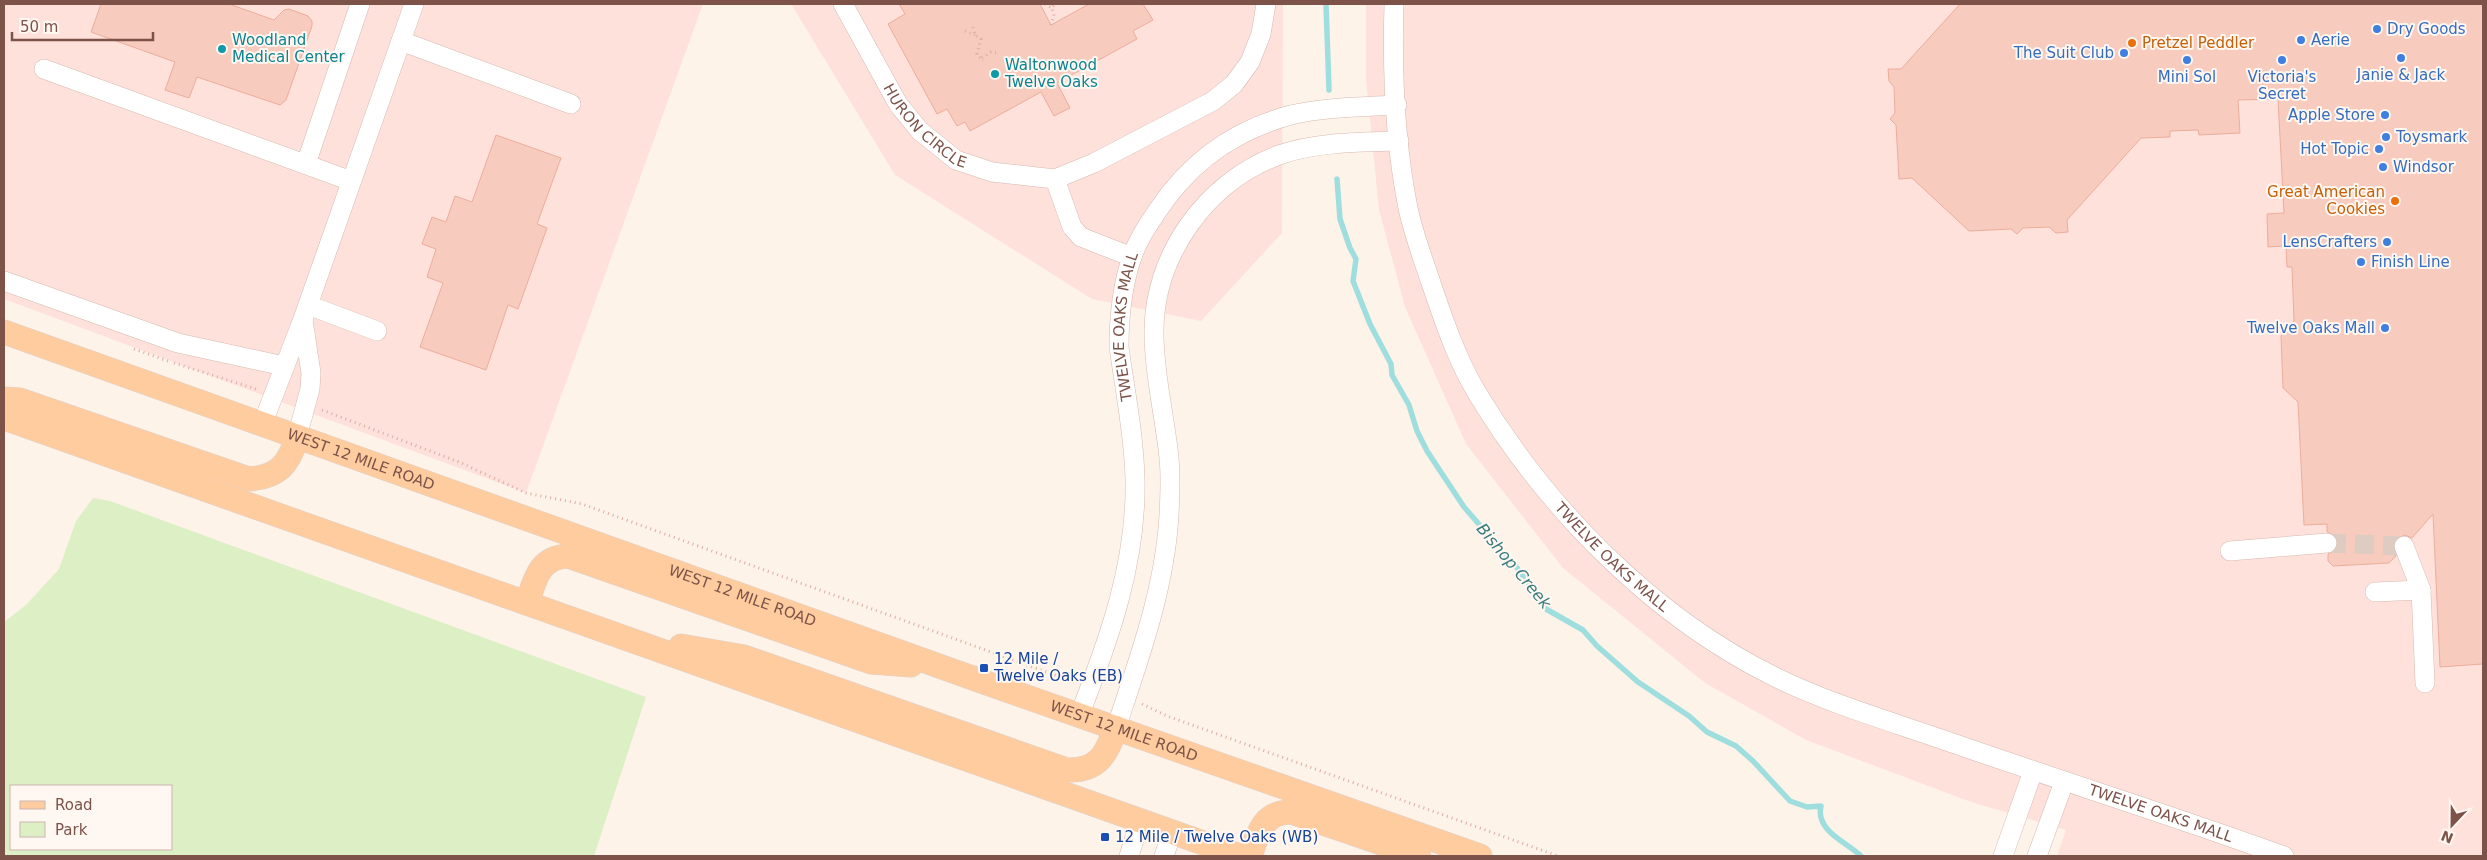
<svg xmlns="http://www.w3.org/2000/svg" width="2487" height="860" font-family="'DejaVu Sans',sans-serif">
<style>
.commercial{fill:#ffe1dc}
.green{fill:#ddefc5;fill-rule:evenodd}
.lines{fill:none;stroke-linecap:round;stroke-linejoin:round}
.stream{stroke:#9fdede;stroke-width:5.5}
.building{fill:#f7cbbd;stroke:#ecad9c}
.minor-tunnel{stroke:#decbc1;stroke-width:19;stroke-dasharray:19 9;stroke-linecap:butt}
.minor-casing{stroke:#d5baaf;stroke-width:20}
.major-casing{stroke:#ddd2d0;stroke-width:25}
.path{stroke:#ddad9f;stroke-width:3;stroke-dasharray:1 4;stroke-linecap:butt}
.minor{stroke:#fff;stroke-width:19}
.major{stroke:#ffcc9f;stroke-width:24}
.shop-dot{fill:#3f7fe0;stroke:#fff7f1;stroke-width:2}
.food-dot{fill:#e8710a;stroke:#fff7f1;stroke-width:2}
.culture-dot{fill:#0f9aa8;stroke:#fff7f1;stroke-width:2}
.transit-dot{fill:#1a4fb4;stroke:#fff7f1;stroke-width:2}
.labels{text-anchor:middle;dominant-baseline:central;stroke-width:4;stroke-linejoin:round;paint-order:stroke}
.shop-label{font-size:15px;fill:#366cbe;stroke:#fff7f1;text-anchor:start}
.culture-label{font-size:15px;fill:#0d838f;stroke:#fff7f1;text-anchor:start}
.food-label{font-size:15px;fill:#c56008;stroke:#fff7f1;text-anchor:start}
.street-label{font-size:15px;fill:#7d5349;stroke:#fff7f1}
.transit-label{font-size:15px;fill:#164399;stroke:#fff7f1;text-anchor:start}
.water-label{font-size:16px;font-style:italic;fill:#377b7b;stroke:#fff7f1}
</style>
<rect width="100%" height="100%" fill="#fef3e9"/>
<!-- commercial -->
<path class="commercial" d="M4 4H703L526 493 4 299Z
M791 4H1283L1282 233 1201 321 1092 299 895 175Z
M1366 4H2483V856H2057L2066 830 1971 802 1806 740 1705 683 1563 568 1466 444 1405 307 1379 210 1366 80Z"/>
<!-- green -->
<path class="green" d="M93 498 110 501 646 697 594 856H4V622L26 605 59 569 76 521ZM11 786H171V849H11Z"/>
<g class="lines">
<!-- stream -->
<path class="stream" d="M1326 4 1329 90
M1337 179 1340 219 1350 248 1356 259 1353 281 1370 324 1391 364 1392 375 1409 405 1417 431 1427 451 1464 507 1518 569 1546 609 1583 630 1597 646 1638 682 1689 716 1707 732 1736 746 1753 761 1790 801 1807 807 1821 806C1815 831 1847 842 1861 856"/>
</g>
<!-- building -->
<path class="building" d="M101 4H229L274 20 284 10 289 9 308 16 312 21V26L286 100 280 105 197 77 189 98 165 90 175 62 91 32Z
M899 4H1040L1051 25 1089 4H1143L1153 20 1133 31 1137 39 1057 83 1070 108 1054 116 1041 92 970 131 965 122 957 126 947 109 937 114 888 24 905 14Z
M1960 4H2483V664L2440 667 2433 514 2412 538 2405 535 2396 539 2393 545 2396 556 2389 563 2333 566 2328 561V554L2337 547 2336 536 2327 532V524L2304 525 2298 402 2283 388 2281 336 2294 321 2292 267H2287L2286 246 2268 247 2267 214 2284 213 2278 99 2238 100 2240 133 2199 135 2198 130 2170 131V137L2141 138 2067 220 2068 232 2056 233 2049 227 2023 228 2017 234 2011 229 1969 231 1912 178 1899 179 1896 125 1890 119 1895 113 1894 87 1889 81 1888 69H1901Z
M496 135 561 158 537 224 547 228 518 309 508 305 486 370 420 347 443 283 427 277 436 249 422 244 432 217 446 222 455 196 472 202Z"/>
<g class="lines">
<!-- minor-tunnel -->
<path class="minor-tunnel" d="M2327 543 2404 546"/>
<!-- minor casing -->
<g class="minor-casing">
<g id="minor">
<path id="s1" d="M843 4 898 104 920 131 956 160 992 172 1055 179 1072 227 1081 237 1132 257"/>
<path id="s2" d="M1394 4C1392 69 1395 143 1408 208 1413 232 1422 256 1430 280 1443 318 1456 358 1477 393 1547 509 1653 617 1775 677 1828 703 1886 720 1941 739 2055 779 2171 815 2284 856"/>
<path d="M401 41 571 104"/>
<path d="M44 69 351 181"/>
<path d="M306 164 360 4"/>
<path d="M1055 179 1094 163 1213 101 1234 84 1250 62 1261 34 1266 4"/>
<path d="M4 281 178 343 284 366"/>
<path d="M308 305 377 331"/>
<path d="M262 425 303 319 414 4"/>
<path d="M297 437 310 389 311 373 303 320"/>
<path d="M2404 546 2421 590"/>
<path d="M2230 551 2327 543"/>
<path d="M2375 592 2421 590 2425 683"/>
<path id="s3" d="M1079 716C1109 640 1137 562 1135 479 1134 435 1125 391 1119 347 1119 316 1122 286 1132 257 1138 239 1148 225 1158 210 1190 162 1234 130 1291 115 1325 107 1362 107 1397 105"/>
<path d="M1116 728C1139 659 1165 588 1169 515 1170 496 1171 477 1169 458 1165 417 1154 375 1154 334 1153 256 1206 182 1279 155 1316 142 1359 142 1399 141"/>
<path d="M1129 856 1140 821"/>
<path d="M1164 856 1172 832"/>
<path d="M2003 856 2033 771"/>
<path d="M2037 856 2064 782"/>
</g>
</g>
<!-- major casing -->
<g class="major-casing">
<g id="major">
<path id="s4" d="M4 332 981 681 1480 856"/>
<path d="M4 399 20 400 249 479C279 477 289 464 297 437"/>
<path d="M4 418 1240 856"/>
<path d="M527 603C535 580 539 557 568 556L871 662 911 665"/>
<path d="M681 646 744 657 1067 770C1099 771 1106 754 1116 728"/>
<path d="M1250 856C1258 833 1263 812 1291 812L1419 856"/>
</g>
</g>
<!-- path -->
<path class="path" d="M1045 4 1052 8 1055 4
M1051 25 1054 16 1052 8
M973 27 975 35 981 39 977 54 983 61
M965 31 975 35
M982 58 991 52 998 53
M134 349 168 361
M174 363 256 389
M322 410 459 462 526 493 582 504 1074 682
M1142 704 1167 716 1558 856"/>
<!-- minor -->
<use href="#minor" class="minor"/>
<!-- major -->
<use href="#major" class="major"/>
</g>
<!-- markers -->
<g class="shop-dot">
<circle cx="2377" cy="29" r="5"/>
<circle cx="2301" cy="40" r="5"/>
<circle cx="2124" cy="53" r="5"/>
<circle cx="2401" cy="58" r="5"/>
<circle cx="2187" cy="60" r="5"/>
<circle cx="2282" cy="60" r="5"/>
<circle cx="2385" cy="115" r="5"/>
<circle cx="2386" cy="137" r="5"/>
<circle cx="2379" cy="149" r="5"/>
<circle cx="2383" cy="167" r="5"/>
<circle cx="2387" cy="242" r="5"/>
<circle cx="2361" cy="262" r="5"/>
<circle cx="2385" cy="328" r="5"/>
</g>
<g class="food-dot">
<circle cx="2132" cy="43" r="5"/>
<circle cx="2395" cy="201" r="5"/>
</g>
<g class="culture-dot">
<circle cx="222" cy="49" r="5"/>
<circle cx="995" cy="74" r="5"/>
</g>
<g class="transit-dot">
<rect x="979" y="663" width="10" height="10" rx="2.5"/>
<rect x="1100" y="832" width="10" height="10" rx="2.5"/>
</g>
<g class="labels">
<!-- shop labels -->
<g class="shop-label">
<text x="2387" y="29">Dry Goods</text>
<text x="2311" y="40">Aerie</text>
<text x="2114" y="53" text-anchor="end">The Suit Club</text>
<text x="2401" y="75" text-anchor="middle">Janie &amp; Jack</text>
<text x="2187" y="77" text-anchor="middle">Mini Sol</text>
<text x="2282" y="77" text-anchor="middle">Victoria's<tspan x="2282" dy="17">Secret</tspan></text>
<text x="2375" y="115" text-anchor="end">Apple Store</text>
<text x="2396" y="137">Toysmark</text>
<text x="2369" y="149" text-anchor="end">Hot Topic</text>
<text x="2393" y="167">Windsor</text>
<text x="2377" y="242" text-anchor="end">LensCrafters</text>
<text x="2371" y="262">Finish Line</text>
<text x="2375" y="328" text-anchor="end">Twelve Oaks Mall</text>
</g>
<!-- culture labels -->
<g class="culture-label">
<text x="232" y="40">Woodland<tspan x="232" dy="17">Medical Center</tspan></text>
<text x="1005" y="65">Waltonwood<tspan x="1005" dy="17">Twelve Oaks</tspan></text>
</g>
<!-- food labels -->
<g class="food-label">
<text x="2142" y="43">Pretzel Peddler</text>
<text x="2385" y="192" text-anchor="end">Great American<tspan x="2385" dy="17">Cookies</tspan></text>
</g>
<!-- street labels -->
<g class="street-label">
<text stroke="none"><textPath href="#s1" startOffset="149">HURON CIRCLE</textPath></text>
<text stroke="none"><textPath href="#s3" startOffset="399">TWELVE OAKS MALL</textPath></text>
<text stroke="none"><textPath href="#s4" startOffset="379">WEST 12 MILE ROAD</textPath></text>
<text stroke="none"><textPath href="#s2" startOffset="616">TWELVE OAKS MALL</textPath></text>
<text stroke="none"><textPath href="#s4" startOffset="784">WEST 12 MILE ROAD</textPath></text>
<text stroke="none"><textPath href="#s4" startOffset="1189">WEST 12 MILE ROAD</textPath></text>
<text stroke="none"><textPath href="#s2" startOffset="1229">TWELVE OAKS MALL</textPath></text>
</g>
<!-- transit labels -->
<g class="transit-label">
<text x="994" y="659">12 Mile /<tspan x="994" dy="17">Twelve Oaks (EB)</tspan></text>
<text x="1115" y="837">12 Mile / Twelve Oaks (WB)</text>
</g>
<!-- water labels -->
<g class="water-label">
<text transform="translate(1514 566) rotate(50)">Bishop Creek</text>
</g>
</g>
<!-- border -->
<rect width="2487" height="860" fill="none" stroke="#7d5349" stroke-width="10"/>
<!-- legend -->
<rect x="10" y="785" width="162" height="65" fill="#fff7f1" stroke="#cbb5ae"/>
<rect x="20" y="801" width="25" height="8" fill="#ffcc9f" stroke="#cbb5ae"/>
<text x="55" y="810" font-size="15" fill="#7d5349">Road</text>
<rect x="20" y="822" width="25" height="15" fill="#ddefc5" stroke="#cbb5ae"/>
<text x="55" y="835" font-size="15" fill="#7d5349">Park</text>
<!-- north arrow -->
<g transform="translate(2452 825) rotate(202)" stroke="#fff7f1" stroke-width="4" paint-order="stroke">
<path d="M0-4L9 19L0 12L-9 19Z" fill="#7d5349"/>
<text y="-8" font-size="14" font-weight="bold" text-anchor="middle" fill="#7d5349">N</text>
</g>
<!-- scale -->
<path d="M12 32v8h141v-8" fill="none" stroke="#7d5349" stroke-width="2.5"/>
<text x="20" y="32" font-size="15" fill="#7d5349" stroke="#fff7f1" stroke-width="4" paint-order="stroke">50 m</text>
</svg>
